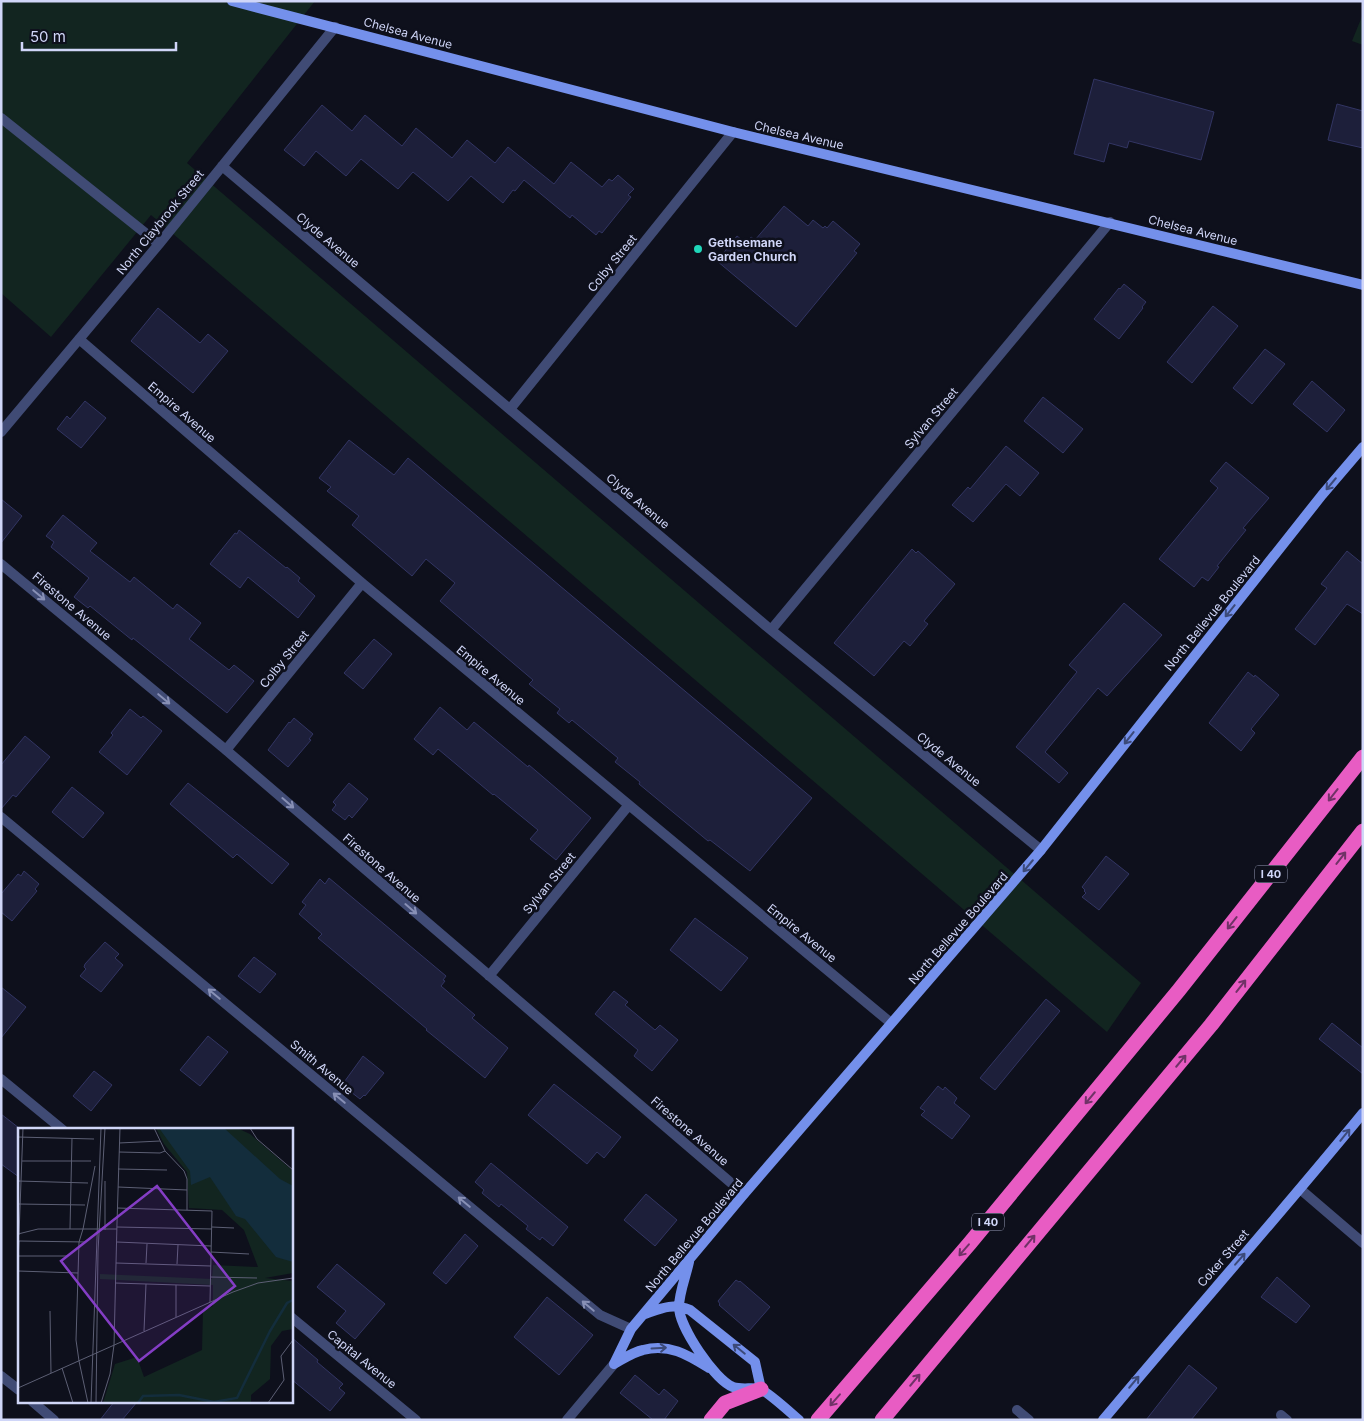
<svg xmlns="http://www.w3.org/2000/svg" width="1364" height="1421" font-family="Inter,sans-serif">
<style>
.green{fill:#122520}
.building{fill:#1d1f3a;stroke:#323563}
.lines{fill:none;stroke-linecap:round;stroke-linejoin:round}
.street{stroke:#404b75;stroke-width:10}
.secondary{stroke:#7490eb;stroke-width:10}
.highway{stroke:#e85cc3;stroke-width:15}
.oneway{stroke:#3c4a79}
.oneway2{stroke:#8890b6}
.oneway3{stroke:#703267}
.poi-dot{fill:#1fd6b9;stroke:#0e101c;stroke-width:2}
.labels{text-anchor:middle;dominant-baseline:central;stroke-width:5;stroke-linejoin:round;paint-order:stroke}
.shield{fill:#0e101c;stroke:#969bb6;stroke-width:1}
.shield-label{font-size:11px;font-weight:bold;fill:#d0d6f8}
.street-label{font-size:12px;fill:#d0d6f8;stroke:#0e101c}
.poi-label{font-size:12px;font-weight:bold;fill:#d0d6f8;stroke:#0e101c;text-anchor:start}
.inset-river{fill:none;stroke:#132d3c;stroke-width:2.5}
.inset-road{fill:none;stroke:#5c5f74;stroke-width:1}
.view{fill:#843dc5;fill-opacity:0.15;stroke:#843dc5;stroke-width:2.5}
.inset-edge{fill:none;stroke:#d0d6f8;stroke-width:2.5}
</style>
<rect width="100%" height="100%" fill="#0e101c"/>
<!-- green -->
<path class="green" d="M1 1H315L187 163 1141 983 1107 1032 151 215 51 337 1 293Z
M1363 14V45L1352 41Z"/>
<!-- building -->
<path class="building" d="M1094 79 1214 112 1201 160 1129 141 1127 148 1109 143 1104 162 1074 154Z
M1337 104 1363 111V148L1328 140Z
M322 105 352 131 365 115 402 146 416 128 452 158 467 140 495 163 508 147 554 184 571 162 602 187 609 179 612 181 618 175 634 189 628 195 631 197 602 233 599 231 596 235 572 215 570 218 524 180 515 191 513 190 503 203 471 176 448 201 413 172 398 189 361 159 346 176 316 151 304 166 284 150Z
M784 206 808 226 813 220 823 228 825 226 827 228 833 221 860 244 854 251 857 253 796 327 717 261 737 236 746 243 751 237 755 240Z
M1124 284 1146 302 1142 307 1143 308 1119 339 1094 319 1119 288 1120 289Z
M1213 306 1238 326 1192 383 1167 362Z
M158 308 200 343 208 334 228 351 193 393 131 341Z
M1265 349 1285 364 1252 404 1233 388Z
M1312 381 1345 410 1327 432 1293 404Z
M1043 397 1083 429 1063 453 1024 421Z
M85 401 106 418 81 448 57 429 67 416 70 419Z
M349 440 394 475 408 458 812 798 750 871 710 840 708 841 639 784 640 782 615 762 618 758 572 720 569 723 557 713 560 709 529 684 533 680 440 601 455 583 426 559 412 576 352 525 359 516 327 491 331 487 319 478Z
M1006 446 1039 473 1020 496 1006 484 973 522 952 505 968 487 970 489Z
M1226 462 1269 498 1243 528 1246 530 1217 566 1219 567 1208 581 1202 577 1194 587 1159 559 1218 488 1210 481Z
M1 499 22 516 1 543Z
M63 515 97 543 90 551 130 582 134 577 173 609 177 604 201 623 189 639 229 670 234 665 254 681 227 713 133 638 132 640 90 606 88 608 74 597 89 578 51 547 54 542 46 536Z
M239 530 286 568 287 567 300 578 298 581 315 596 298 618 248 577 240 588 210 564 235 533 237 534Z
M912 549 916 553 918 551 955 584 924 621 928 624 910 646 904 641 874 676 834 643Z
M1347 551 1363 564V614L1347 604 1315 645 1295 629 1327 588 1321 584Z
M1124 603 1162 635 1107 696 1098 688 1045 752 1068 773 1059 783 1016 747 1077 672 1069 665Z
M374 639 392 654 363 689 344 673Z
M1248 672 1254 677 1255 675 1279 695 1251 729 1255 733 1241 751 1209 723Z
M440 707 467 730 474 722 528 767 529 765 591 818 556 860 530 839 538 830 494 794 493 795 438 749 433 755 414 739Z
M130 709 141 718 143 716 162 731 127 775 99 752 113 735 111 733Z
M294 718 313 734 309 739 311 740 288 767 268 750 289 722 290 723Z
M25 736 50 757 16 797 13 795 1 809V765Z
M188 783 289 864 272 884 237 854 233 858 170 804Z
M349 783 368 799 352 818 349 815 345 820 332 810 336 805 333 802Z
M72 787 104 813 83 838 52 812Z
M1106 856 1129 874 1099 910 1082 897 1086 893 1084 891 1085 890 1082 887Z
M24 871 39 884 35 889 37 891 12 921 1 912V894L18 874 21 876Z
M329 878 446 976 443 980 445 981 441 986 475 1015 472 1018 508 1048 485 1078 426 1030 427 1029 318 938 322 934 299 914 306 905 302 902 320 879 325 884Z
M695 918 748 958 721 991 670 950Z
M105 942 119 954 115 958 123 965 101 992 80 976 86 969 84 967 85 964Z
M254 957 276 974 260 993 238 976Z
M1 987 26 1007 1 1038Z
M614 991 628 1002 625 1005 655 1030 660 1025 678 1040 652 1071 634 1056 638 1050 595 1014Z
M1046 999 1060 1011 995 1090 980 1078Z
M1332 1023 1363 1048V1074L1319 1039Z
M208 1036 228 1052 200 1086 180 1070Z
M363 1056 384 1073 365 1096 364 1095 360 1099 342 1085Z
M94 1071 112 1085 91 1111 73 1096Z
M554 1084 621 1137 604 1158 597 1152 587 1164 528 1115Z
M938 1086 943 1090 945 1087 957 1098 954 1103 970 1116 952 1139 921 1115 925 1111 920 1108Z
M1 1114 19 1128V1177L1 1164Z
M491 1163 568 1227 553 1246 542 1237 540 1240 526 1229 528 1226 501 1204 499 1207 482 1193 484 1190 475 1182Z
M646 1194 677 1220 655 1246 624 1220Z
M465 1234 478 1246 446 1284 433 1273Z
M337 1264 385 1304 355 1339 336 1323 346 1311 317 1287Z
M1277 1277 1310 1306 1296 1323 1261 1297Z
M736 1280 739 1282 740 1281 770 1307 749 1331 719 1305 720 1304 718 1301Z
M547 1297 593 1335 559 1375 514 1337Z
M291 1337 318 1360 317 1362 343 1384 339 1388 345 1393 330 1411 291 1379Z
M1189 1365 1217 1388 1191 1420H1146Z
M635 1375 659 1395 664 1389 678 1401 664 1420H653L620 1393Z
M114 1402H137L122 1420H100Z"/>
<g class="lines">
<!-- street -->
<path class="street" d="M1 118 159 244
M222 166 771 630 1041 850
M79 339 362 583 891 1023
M510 409 733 132
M1 432 159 244 335 27
M1 564 226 750 744 1194
M771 630 1110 222
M226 750 362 583
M1 817 600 1315 631 1329
M489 976 628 806
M1 1079 63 1130
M1300 1189 1363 1243
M291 1317 416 1420
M1 1376 19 1390
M33 1402 54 1420
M1017 1410 1029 1420
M1281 1415 1287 1420
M567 1420 614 1364"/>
<!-- secondary -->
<path class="secondary" d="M232 1 733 132 1363 285
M689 1262C686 1276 679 1293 679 1307 679 1327 715 1380 733 1387 742 1390 752 1387 760 1389 768 1392 791 1413 799 1420
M645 1314C662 1308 672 1303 690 1310L755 1362 761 1389
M614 1364 631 1329 744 1194 1041 850 1322 495 1363 447
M614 1364C623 1359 633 1352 643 1350 669 1343 688 1355 709 1368
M1103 1420C1189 1317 1278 1217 1363 1113"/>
<!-- highway -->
<path class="highway" d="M711 1420 725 1403 761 1389
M818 1420 970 1243 1179 990 1363 757
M882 1420 1211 1025 1363 831"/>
</g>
<!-- one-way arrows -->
<defs><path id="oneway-shaft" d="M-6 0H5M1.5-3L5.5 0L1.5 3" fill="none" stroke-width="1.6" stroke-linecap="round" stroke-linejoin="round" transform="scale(1.25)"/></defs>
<g class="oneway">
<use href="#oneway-shaft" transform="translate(1331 484) rotate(130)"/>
<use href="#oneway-shaft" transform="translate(1230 611) rotate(129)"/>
<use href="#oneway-shaft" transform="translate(1129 738) rotate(128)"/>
<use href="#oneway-shaft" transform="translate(1028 866) rotate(130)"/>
<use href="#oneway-shaft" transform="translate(1345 1135) rotate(-51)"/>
<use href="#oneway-shaft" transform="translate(1240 1259) rotate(-49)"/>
<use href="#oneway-shaft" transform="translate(659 1348) rotate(-3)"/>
<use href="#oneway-shaft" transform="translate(739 1349) rotate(-141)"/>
<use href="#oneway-shaft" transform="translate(1134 1382) rotate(-50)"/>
</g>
<g class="oneway2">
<use href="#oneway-shaft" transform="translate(39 595) rotate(40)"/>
<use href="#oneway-shaft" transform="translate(164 699) rotate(40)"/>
<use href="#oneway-shaft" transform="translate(288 803) rotate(41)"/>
<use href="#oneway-shaft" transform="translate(411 909) rotate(41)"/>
<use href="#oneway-shaft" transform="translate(214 994) rotate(-140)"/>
<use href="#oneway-shaft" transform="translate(339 1098) rotate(-140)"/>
<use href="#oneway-shaft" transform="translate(464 1202) rotate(-140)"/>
<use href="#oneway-shaft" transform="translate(588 1306) rotate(-140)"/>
</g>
<g class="oneway3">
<use href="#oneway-shaft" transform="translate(1333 795) rotate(128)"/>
<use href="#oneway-shaft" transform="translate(1341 858) rotate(-52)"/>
<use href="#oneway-shaft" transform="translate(1232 923) rotate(128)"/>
<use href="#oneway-shaft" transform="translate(1241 986) rotate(-52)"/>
<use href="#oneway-shaft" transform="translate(1181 1061) rotate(-50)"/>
<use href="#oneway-shaft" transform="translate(1090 1098) rotate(130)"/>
<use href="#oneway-shaft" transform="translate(1030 1241) rotate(-50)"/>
<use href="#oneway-shaft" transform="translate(964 1250) rotate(131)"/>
<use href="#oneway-shaft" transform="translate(915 1380) rotate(-50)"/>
<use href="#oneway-shaft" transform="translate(835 1400) rotate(131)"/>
</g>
<!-- markers -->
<circle class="poi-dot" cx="698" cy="249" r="5"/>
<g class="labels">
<!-- shield labels -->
<g class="shield">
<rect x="1255" y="865.5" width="32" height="17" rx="4"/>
<rect x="972" y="1213.5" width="32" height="17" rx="4"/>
</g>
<g class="shield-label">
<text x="1271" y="874">I 40</text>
<text x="988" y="1222">I 40</text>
</g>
<!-- street labels -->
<g class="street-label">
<text transform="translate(408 33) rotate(15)">Chelsea Avenue</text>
<text transform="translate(799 135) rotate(13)">Chelsea Avenue</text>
<text transform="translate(160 222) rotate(-51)">North Claybrook Street</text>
<text transform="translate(1193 230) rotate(14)">Chelsea Avenue</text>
<text transform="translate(328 240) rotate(40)">Clyde Avenue</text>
<text transform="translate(612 263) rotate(-51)">Colby Street</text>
<text transform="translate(182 412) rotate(41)">Empire Avenue</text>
<text transform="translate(931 418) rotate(-50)">Sylvan Street</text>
<text transform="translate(638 501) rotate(40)">Clyde Avenue</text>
<text transform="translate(72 606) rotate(40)">Firestone Avenue</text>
<text transform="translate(1212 613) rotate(-51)">North Bellevue Boulevard</text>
<text transform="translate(284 659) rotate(-51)">Colby Street</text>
<text transform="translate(491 675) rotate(40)">Empire Avenue</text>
<text transform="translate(949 759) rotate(39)">Clyde Avenue</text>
<text transform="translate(382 868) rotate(41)">Firestone Avenue</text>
<text transform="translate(549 883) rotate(-51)">Sylvan Street</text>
<text transform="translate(958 928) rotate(-49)">North Bellevue Boulevard</text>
<text transform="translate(802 933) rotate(39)">Empire Avenue</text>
<text transform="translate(322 1067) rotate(40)">Smith Avenue</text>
<text transform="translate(690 1131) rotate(41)">Firestone Avenue</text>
<text transform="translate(694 1235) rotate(-50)">North Bellevue Boulevard</text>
<text transform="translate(1223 1258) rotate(-49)">Coker Street</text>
<text transform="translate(362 1359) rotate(39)">Capital Avenue</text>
</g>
<!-- poi labels -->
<g class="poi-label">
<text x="708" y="242">Gethsemane<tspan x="708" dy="14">Garden Church</tspan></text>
</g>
</g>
<!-- overview -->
<g transform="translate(18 1128)">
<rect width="275" height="275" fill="#0e101c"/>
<path d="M138 0H219L232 6 275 43V145L247 150 275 153V201L264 203 253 218 252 251 233 267V275H85L97 236 119 229 126 249 184 222 185 183 195 178V157L82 151V146L194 151 195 137 240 139 226 102 204 82 171 80 169 44 146 16Z" fill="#122520"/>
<path d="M141 0H206L262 51 275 58V134L258 129 227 91 218 88 192 49 173 57 172 43Z" fill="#132d3c"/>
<path class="inset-river" d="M120 275 125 268 161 267 196 274 219 270 252 203 269 175 275 172"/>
<path class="inset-road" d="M136 0 147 23 166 43 169 51V82M232 0 239 11 275 42M0 9 76 11M101 15 142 13M101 24 142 25 147 23M4 33H73M100 41 149 42M0 53 70 55M100 59 169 62M0 76 67 77M99 80 194 83 192 174M99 95 102 0M99 99 194 101M194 99 216 100M52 101 54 10M65 101 77 38M87 102V53M0 106 20 101H99M1 107 5 0M1 113 68 114M99 114 193 118M193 124 231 126M0 128H49M0 133 1 113M98 135 193 138M128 135 129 116M159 136 160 117M0 143 60 145M192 149 239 150M97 155 192 158M32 183 33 245M158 189V157M126 203 128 156M96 217 99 95M61 233 58 212 61 114 65 101M61 233 70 275M44 240 55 275M0 260 215 164 240 155 275 150M73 275 83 0M78 275 80 123 87 0M83 275 92 246 96 217M250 275 266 252 263 228 275 212"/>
<path class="view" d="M139 58 217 158 121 233 43 133Z"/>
<rect width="275" height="275" class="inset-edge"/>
</g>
<!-- border -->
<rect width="1364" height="1421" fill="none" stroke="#d0d6f8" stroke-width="5"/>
<!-- scale -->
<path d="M22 42v8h154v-8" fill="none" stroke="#d0d6f8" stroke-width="2.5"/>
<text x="30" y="42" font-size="15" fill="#d0d6f8" stroke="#0e101c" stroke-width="4" paint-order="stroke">50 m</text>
</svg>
